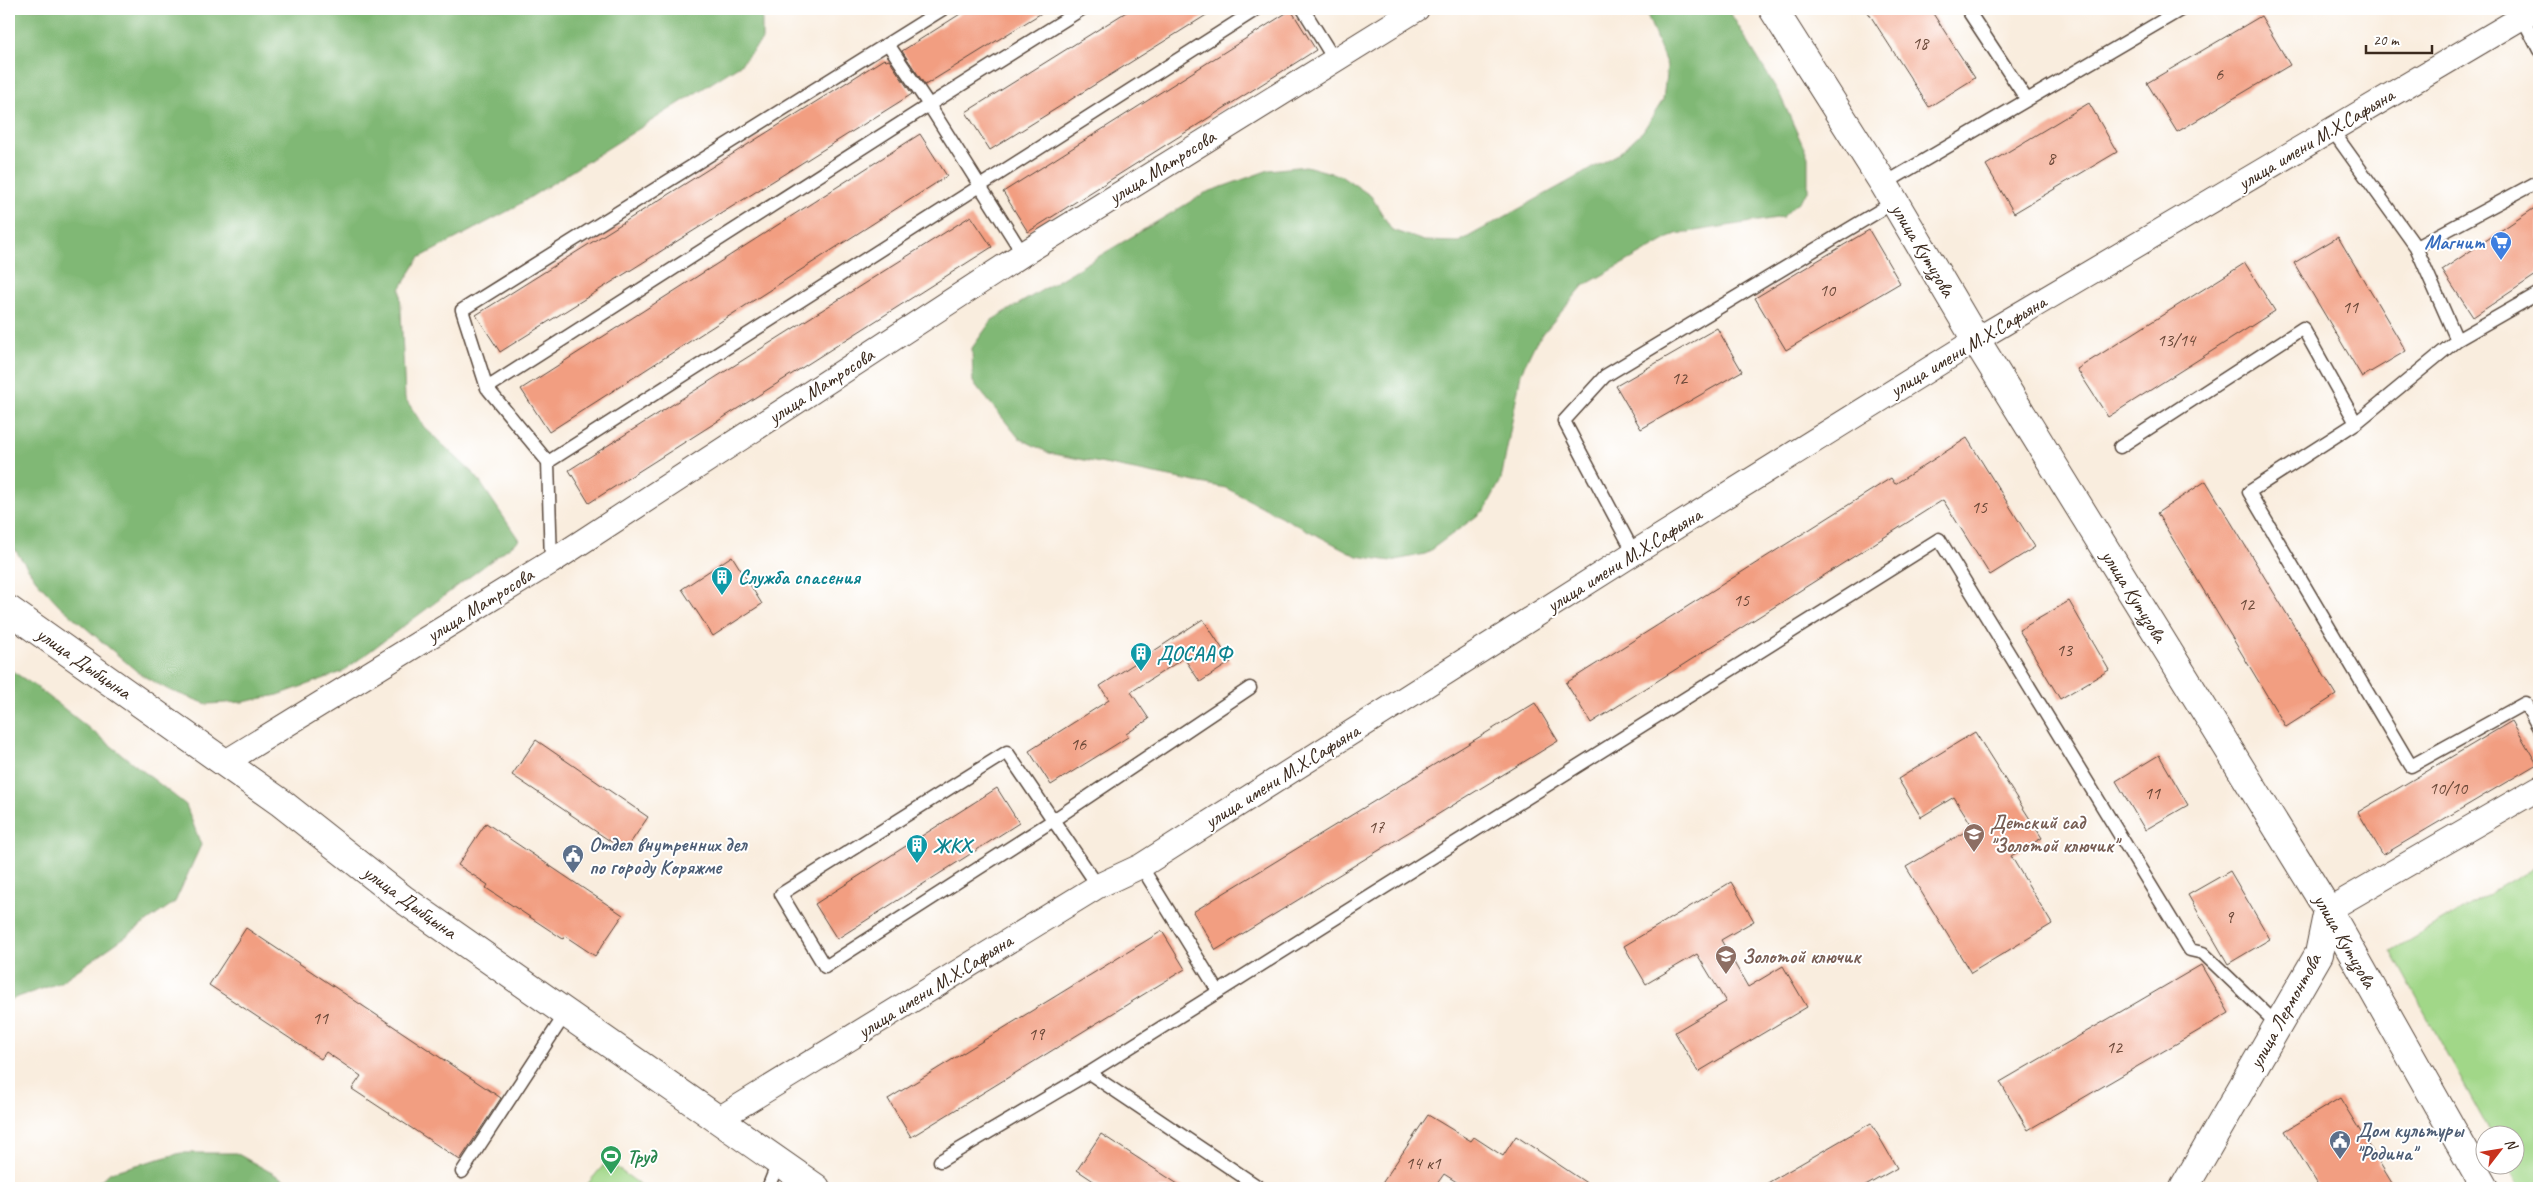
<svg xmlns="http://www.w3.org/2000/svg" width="2548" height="1197" font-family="Caveat,sans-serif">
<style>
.green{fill:#a1d788;stroke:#6e8053}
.forest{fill:#80b874;stroke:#5e7149}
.building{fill:#f29e81}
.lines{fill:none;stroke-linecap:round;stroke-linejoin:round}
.service-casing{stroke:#58473b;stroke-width:15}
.minor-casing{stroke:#58473b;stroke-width:26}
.tertiary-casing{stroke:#58473b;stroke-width:30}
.service{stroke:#fff;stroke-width:12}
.minor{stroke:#fff;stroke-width:24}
.tertiary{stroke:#fff;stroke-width:28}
.labels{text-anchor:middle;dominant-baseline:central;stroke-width:4;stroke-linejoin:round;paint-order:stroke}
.number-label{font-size:18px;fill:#694737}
.street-label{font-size:20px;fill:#3b2a1e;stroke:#fff}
.shop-label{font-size:20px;font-weight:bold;fill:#366cbe;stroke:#fff;text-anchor:end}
.culture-label{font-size:20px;font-weight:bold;fill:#0d838f;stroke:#fff;text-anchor:start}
.education-label{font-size:20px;font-weight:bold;fill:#785e54;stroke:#fff;text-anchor:start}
.service-label{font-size:20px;font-weight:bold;fill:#4e5e75;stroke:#fff;text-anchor:start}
.leisure-label{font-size:20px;font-weight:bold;fill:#27864d;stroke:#fff;text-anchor:start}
</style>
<rect width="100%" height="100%" fill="#fff"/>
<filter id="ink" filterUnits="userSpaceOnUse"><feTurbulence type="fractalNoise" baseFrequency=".02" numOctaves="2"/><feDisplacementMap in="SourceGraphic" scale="10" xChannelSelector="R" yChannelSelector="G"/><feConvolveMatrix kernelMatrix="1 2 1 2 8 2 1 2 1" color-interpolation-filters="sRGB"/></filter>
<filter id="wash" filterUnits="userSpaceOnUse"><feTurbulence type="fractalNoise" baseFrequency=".0096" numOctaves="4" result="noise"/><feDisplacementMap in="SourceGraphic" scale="20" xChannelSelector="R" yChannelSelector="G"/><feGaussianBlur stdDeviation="1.12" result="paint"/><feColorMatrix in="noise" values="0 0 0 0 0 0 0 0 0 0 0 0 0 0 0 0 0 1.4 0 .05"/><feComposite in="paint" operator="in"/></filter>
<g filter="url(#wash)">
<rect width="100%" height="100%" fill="#f9edde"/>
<!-- green -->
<path class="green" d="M2539 864V1188H2521L2508 1165 2516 1164V1134H2491L2391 951Z
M607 1161 645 1188H584Z"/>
<!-- forest -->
<path class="forest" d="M9 9H762V40L740 65 510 210 419 258 400 289 405 398 424 427 476 476 519 540 342 672 278 695 243 702 207 704 169 690 140 674 60 606 36 580 9 541Z
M1645 9H1728L1780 95 1808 157V192L1783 217 1676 234 1583 286 1536 342 1521 373 1501 480 1485 510 1425 554 1391 561 1357 556 1226 488 1049 453 1019 438 973 382 972 348 992 320 1205 193 1269 170 1306 166 1342 176 1371 196 1392 230 1424 241 1459 242 1618 154 1643 131 1663 100 1667 66Z
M9 669 38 688 186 805 201 845 175 902 59 983 9 1000Z
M181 1153H236L299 1188H91L111 1172Z"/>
<g id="blocks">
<!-- building -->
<path class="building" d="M968 9H1048L925 85 902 51Z
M1131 9H1216L990 150 966 112Z
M1866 9H1930L1975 78 1929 107Z
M1291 10 1316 50 1028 232 1003 192Z
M2261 16 2290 65 2177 132 2147 83Z
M884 59 886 61 889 60 912 94 500 352 476 315Z
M2089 103 2117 152 2014 213 1986 165Z
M920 134 947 176 549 432 521 389Z
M2539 205V273L2473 317 2442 270Z
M971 216 992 247 589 503 569 470Z
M1869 230 1900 283 1786 350 1755 298Z
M2338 237 2406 351 2362 377 2294 263Z
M2245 263 2275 311 2108 417 2077 369Z
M1717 328 1742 371 1641 429 1616 386Z
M1967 438 2035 547 1990 575 1943 500 1591 723 1566 683 1891 478 1895 484Z
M2206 481 2336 695 2286 727 2157 513Z
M732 556 762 604 713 636 682 589Z
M2069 601 2109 670 2060 699 2019 630Z
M1203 619 1231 662 1200 682 1184 658 1131 692 1149 719 1126 734 1128 737 1051 785 1029 751 1109 700 1100 686Z
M1535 703 1558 741 1216 950 1193 912Z
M2512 721 2537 764 2383 855 2358 812Z
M1975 732 2042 838 2011 856 2052 924 1971 973 1906 867 1973 827 1954 797 1921 817 1898 779Z
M536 740 648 817 625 851 512 775Z
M2159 755 2188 805 2145 830 2116 781Z
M997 788 1019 823 837 939 815 904Z
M486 823 623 915 595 956 565 936 563 939 486 888 488 885 458 865Z
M2230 871 2270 939 2228 964 2188 895Z
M1731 882 1754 921 1721 940 1748 987 1783 966 1807 1007 1698 1072 1675 1032 1726 1002 1697 954 1646 984 1624 946Z
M246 928 501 1098 460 1160 352 1089 361 1076 326 1052 321 1059 209 985Z
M1162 931 1185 969 911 1137 888 1099Z
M2201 965 2229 1013 2028 1130 2000 1082Z
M2340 1098 2395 1188H2320L2285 1131Z
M1428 1115 1471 1141 1474 1137 1503 1156 1516 1136 1594 1188H1466L1444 1174 1434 1188H1379Z
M1871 1123 1897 1168 1862 1188H1759Z
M1101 1134 1184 1188H1104L1077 1170Z"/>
</g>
</g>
<g filter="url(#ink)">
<use href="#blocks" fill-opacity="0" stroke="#58473b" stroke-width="1"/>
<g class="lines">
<!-- service casing -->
<g class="service-casing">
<path id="service" d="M943 9 462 310 487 388 929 105 1023 254
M1303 9 1334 59
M1967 9 2027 100
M2522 17 2539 50
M888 44 929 105 1082 9
M2332 130 2416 247 2457 340
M1884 184 2182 9
M2416 247 2539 181
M2539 293 2457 340 2356 423 2249 492 2411 766 2525 703 2539 728
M487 388 548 462 1257 9
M2120 447 2303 328 2356 423
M548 462 551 562
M1634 553 1564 421 1605 376 1894 202
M1141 866 1218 991
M1098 886 1007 752 781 894 825 967 1052 821 1250 688
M940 1161 1089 1073
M462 1172 566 1013
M768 1188 778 1163
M1260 1188 1089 1073 1939 539 2190 950 2203 953 2278 1025"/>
</g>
<!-- minor casing -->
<g class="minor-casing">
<path id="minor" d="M224 763 551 562 1023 254 1417 9
M2328 910 2539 788
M717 1120 1098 886 1141 866 1634 553 1976 340 2536 9"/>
</g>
<!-- tertiary casing -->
<g class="tertiary-casing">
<path id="tertiary" d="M1773 9 1884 184 1976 340 2328 910 2485 1188
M9 610 280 802 403 899 816 1188
M2184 1188 2319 954 2328 910"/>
</g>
<!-- service -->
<use href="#service" class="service"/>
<!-- minor -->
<use href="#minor" class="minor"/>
<!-- tertiary -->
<use href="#tertiary" class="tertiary"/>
</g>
</g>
<!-- icons -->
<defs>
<g id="supermarket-pin" transform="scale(1.125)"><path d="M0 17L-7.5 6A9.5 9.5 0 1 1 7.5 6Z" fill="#3f7fe0" stroke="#fff"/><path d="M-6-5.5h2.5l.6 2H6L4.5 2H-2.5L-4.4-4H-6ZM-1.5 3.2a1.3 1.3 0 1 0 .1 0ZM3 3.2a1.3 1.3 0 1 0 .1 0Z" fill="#fff"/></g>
<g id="building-pin" transform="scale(1.125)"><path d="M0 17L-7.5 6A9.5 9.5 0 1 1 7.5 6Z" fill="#0f9aa8" stroke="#fff"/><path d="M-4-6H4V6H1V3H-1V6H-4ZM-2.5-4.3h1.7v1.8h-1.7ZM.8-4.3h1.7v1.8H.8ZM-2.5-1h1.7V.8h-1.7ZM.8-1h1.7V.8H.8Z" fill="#fff"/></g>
<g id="school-pin" transform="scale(1.125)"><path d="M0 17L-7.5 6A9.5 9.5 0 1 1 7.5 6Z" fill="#8d6e63" stroke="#fff"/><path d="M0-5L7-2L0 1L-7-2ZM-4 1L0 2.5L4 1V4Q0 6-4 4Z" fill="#fff"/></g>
<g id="civic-pin" transform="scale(1.125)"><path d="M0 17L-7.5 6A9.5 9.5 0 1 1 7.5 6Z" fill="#5c6f8a" stroke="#fff"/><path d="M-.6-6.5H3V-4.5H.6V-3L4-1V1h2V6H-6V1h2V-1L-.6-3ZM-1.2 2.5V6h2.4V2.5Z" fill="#fff"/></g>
<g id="stadium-pin" transform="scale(1.125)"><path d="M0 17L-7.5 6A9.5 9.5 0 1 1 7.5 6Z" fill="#2e9e5b" stroke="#fff"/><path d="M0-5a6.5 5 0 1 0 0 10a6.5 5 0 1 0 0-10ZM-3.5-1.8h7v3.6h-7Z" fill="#fff"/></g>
</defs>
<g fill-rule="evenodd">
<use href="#supermarket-pin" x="2501" y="242"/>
<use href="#building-pin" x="722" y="577"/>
<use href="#building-pin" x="1141" y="653"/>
<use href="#school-pin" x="1974" y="834"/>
<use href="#building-pin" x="917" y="845"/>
<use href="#civic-pin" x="573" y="855"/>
<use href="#school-pin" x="1726" y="956"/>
<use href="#civic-pin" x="2340" y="1141"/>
<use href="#stadium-pin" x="611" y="1156"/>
</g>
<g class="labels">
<!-- number labels -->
<g class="number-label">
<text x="1920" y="43">18</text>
<text x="2219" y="74">6</text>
<text x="2051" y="158">8</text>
<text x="1827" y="290">10</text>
<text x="2350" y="307">11</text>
<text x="2176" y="340">13/14</text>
<text x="1679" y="378">12</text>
<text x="1979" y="507">15</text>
<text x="1741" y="600">15</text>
<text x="2246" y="604">12</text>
<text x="2064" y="650">13</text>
<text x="1078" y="744">16</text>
<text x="2448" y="788">10/10</text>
<text x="2152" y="793">11</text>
<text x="1376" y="827">17</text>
<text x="2229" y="917">9</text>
<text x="320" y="1018">11</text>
<text x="1036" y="1034">19</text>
<text x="2114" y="1047">12</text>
<text x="1423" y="1163">14 к1</text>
</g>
<!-- street labels -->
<g class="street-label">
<text transform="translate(2316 139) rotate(-31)">улица имени М.Х.Сафьяна</text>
<text transform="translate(1162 167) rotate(-32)">улица Матросова</text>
<text transform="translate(1923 250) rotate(59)">улица Кутузова</text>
<text transform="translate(1968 346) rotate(-31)">улица имени М.Х.Сафьяна</text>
<text transform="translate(821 386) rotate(-33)">улица Матросова</text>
<text transform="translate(1624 560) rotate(-32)">улица имени М.Х.Сафьяна</text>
<text transform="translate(2134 596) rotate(58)">улица Кутузова</text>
<text transform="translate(480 605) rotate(-32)">улица Матросова</text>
<text transform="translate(84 663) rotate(35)">улица Дыбцына</text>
<text transform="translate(1282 776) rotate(-32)">улица имени М.Х.Сафьяна</text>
<text transform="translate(410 902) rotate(36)">улица Дыбцына</text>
<text transform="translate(2345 941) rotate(60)">улица Кутузова</text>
<text transform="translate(935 986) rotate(-32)">улица имени М.Х.Сафьяна</text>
<text transform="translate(2285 1011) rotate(-61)">улица Лермонтова</text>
</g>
<!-- shop labels -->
<g class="shop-label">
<text x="2485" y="242">Магнит</text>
</g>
<!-- culture labels -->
<g class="culture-label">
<text x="738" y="577">Служба спасения</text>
<text x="1157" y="653">ДОСААФ</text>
<text x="933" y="845">ЖКХ</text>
</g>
<!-- education labels -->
<g class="education-label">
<text x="1990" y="822">Детский сад<tspan x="1990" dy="23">"Золотой ключик"</tspan></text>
<text x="1742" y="956">Золотой ключик</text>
</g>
<!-- service labels -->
<g class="service-label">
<text x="589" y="844">Отдел внутренних дел<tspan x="589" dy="23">по городу Коряжме</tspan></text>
<text x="2356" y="1130">Дом культуры<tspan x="2356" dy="23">"Родина"</tspan></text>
</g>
<!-- leisure labels -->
<g class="leisure-label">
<text x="627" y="1156">Труд</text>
</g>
</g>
<!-- margin -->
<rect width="2548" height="1197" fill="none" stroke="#fff" stroke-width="30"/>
<!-- north arrow -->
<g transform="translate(2500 1150) rotate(59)"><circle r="24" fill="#ffffff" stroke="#b1aaa5"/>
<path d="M0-4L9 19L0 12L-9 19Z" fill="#c8321e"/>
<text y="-8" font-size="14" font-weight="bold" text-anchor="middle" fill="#3b2a1e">N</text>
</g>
<!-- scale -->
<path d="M2366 45v8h66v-8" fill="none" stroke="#3b2a1e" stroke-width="2.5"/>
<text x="2373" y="45" font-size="15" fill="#3b2a1e" stroke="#ffffff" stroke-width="4" paint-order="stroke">20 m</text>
</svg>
